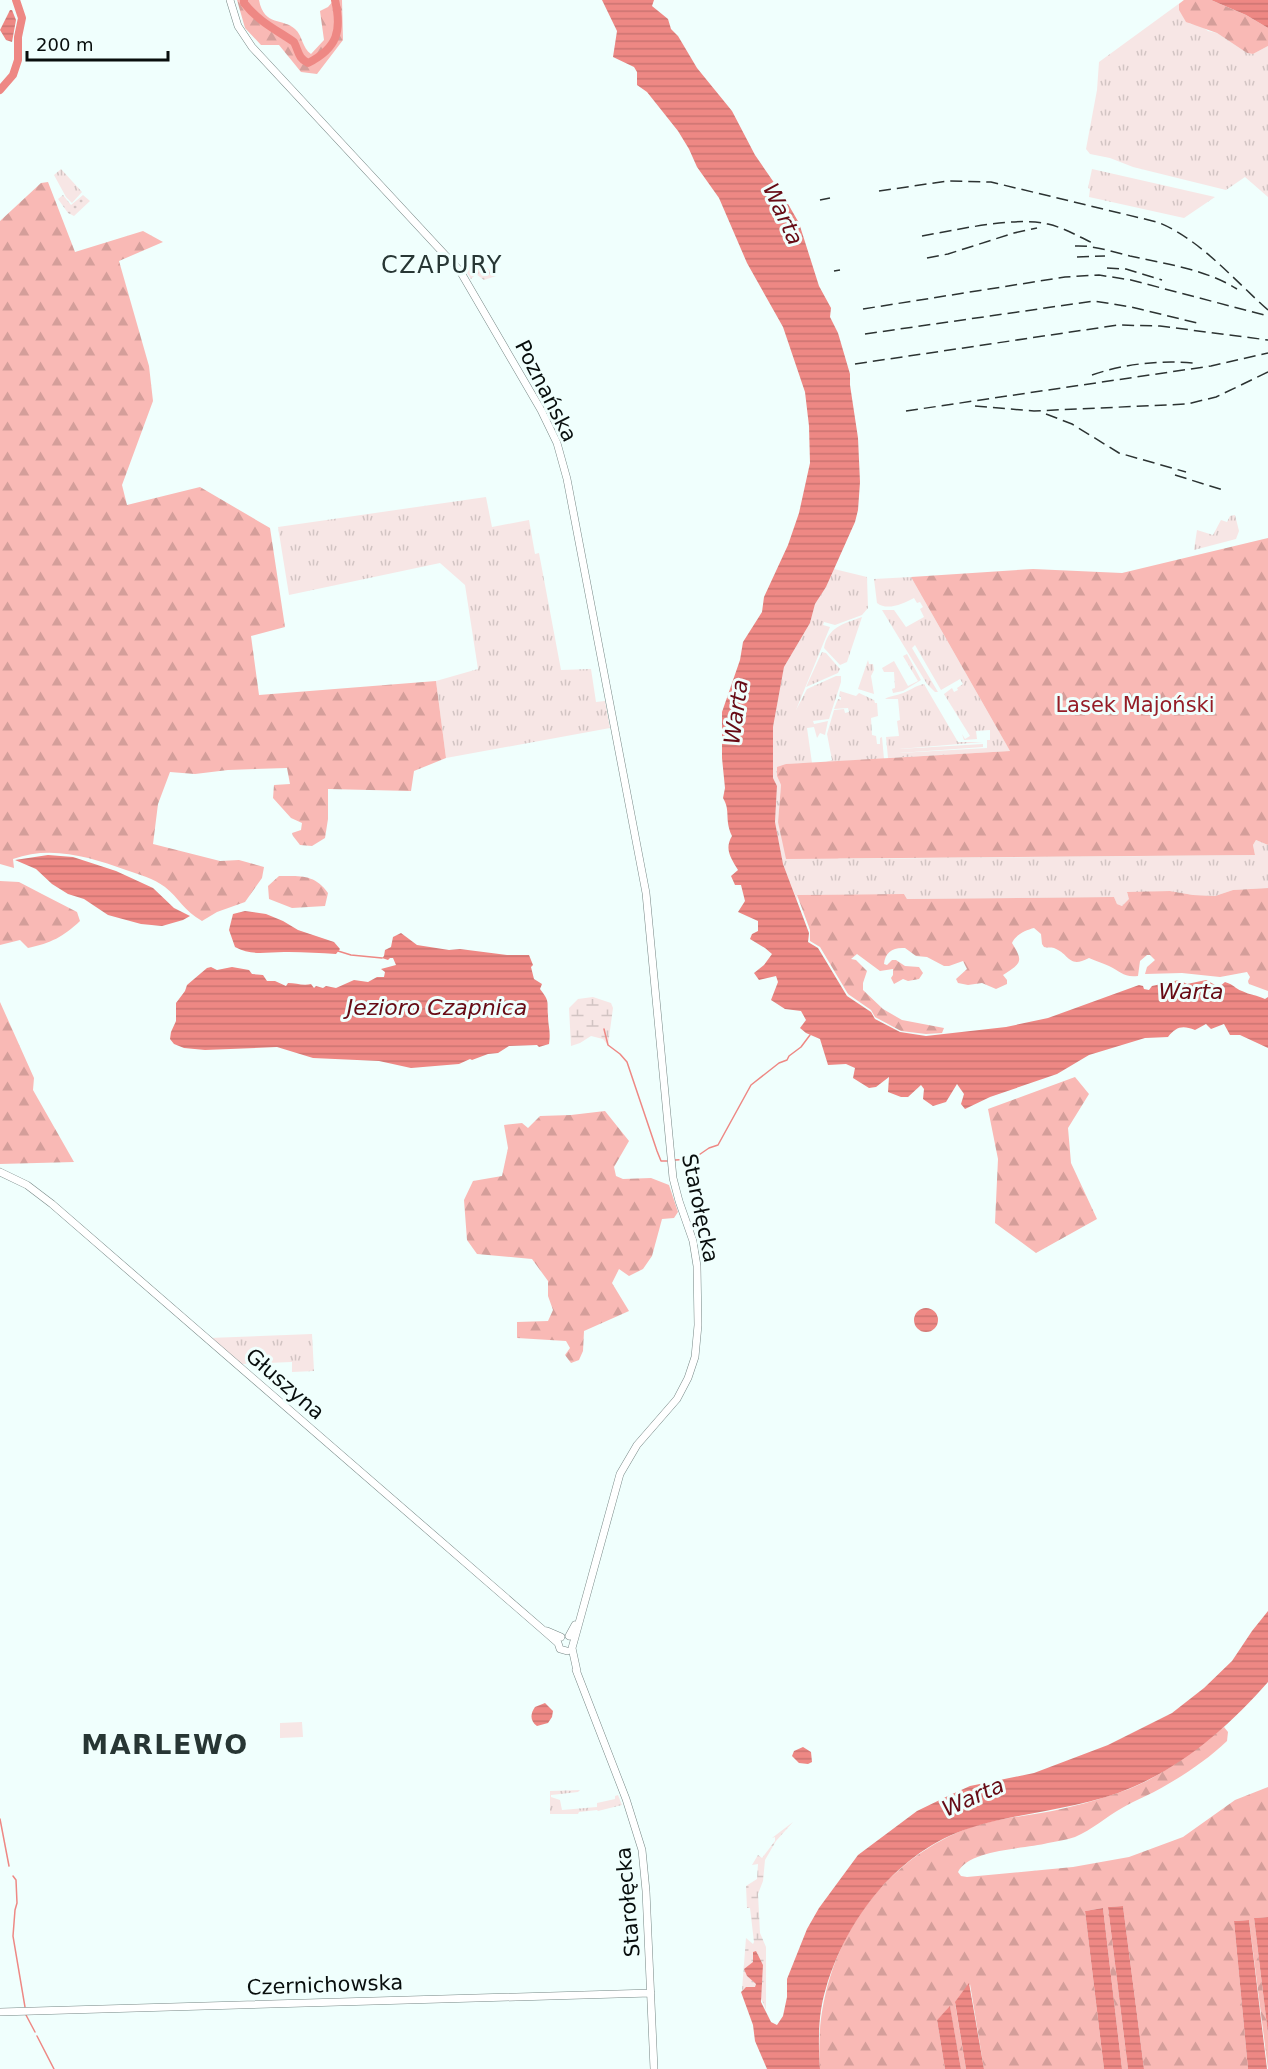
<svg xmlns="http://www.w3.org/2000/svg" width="1268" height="2069" font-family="'DejaVu Sans',sans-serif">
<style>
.grass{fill:url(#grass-tufts)}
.forest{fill:url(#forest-firs)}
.wetland{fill:url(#wetland-marsh)}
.park{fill:url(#park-dots)}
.garden{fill:#f7e6e5}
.water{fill:url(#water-rules)}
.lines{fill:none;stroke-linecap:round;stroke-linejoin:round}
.stream{stroke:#ee8884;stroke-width:1.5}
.river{stroke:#ee8884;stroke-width:8}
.tertiary-casing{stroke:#778886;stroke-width:8}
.tertiary{stroke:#fff;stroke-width:7}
.rail{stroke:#2c3332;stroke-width:1.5;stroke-dasharray:12 6;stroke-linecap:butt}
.labels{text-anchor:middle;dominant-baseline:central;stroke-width:6;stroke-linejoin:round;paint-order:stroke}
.street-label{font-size:21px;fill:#080e0d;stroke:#f0fffd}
.park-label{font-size:21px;fill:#951d26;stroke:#f0fffd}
.water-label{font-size:22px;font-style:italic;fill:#670b15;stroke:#f0fffd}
.quarter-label{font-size:24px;letter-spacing:1.5px;fill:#273634;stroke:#f0fffd}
.district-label{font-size:27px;font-weight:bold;letter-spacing:1.5px;fill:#273634;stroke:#f0fffd}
</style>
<defs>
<pattern id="grass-tufts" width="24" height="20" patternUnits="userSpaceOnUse" patternTransform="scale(1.5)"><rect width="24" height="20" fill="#f7e6e5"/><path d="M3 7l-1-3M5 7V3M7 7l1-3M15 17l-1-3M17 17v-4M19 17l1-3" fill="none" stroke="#d2c4c3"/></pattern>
<pattern id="forest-firs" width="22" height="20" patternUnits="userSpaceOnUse" patternTransform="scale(1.5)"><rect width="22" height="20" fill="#f9b9b5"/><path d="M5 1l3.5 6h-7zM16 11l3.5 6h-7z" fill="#d49e9a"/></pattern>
<pattern id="wetland-marsh" width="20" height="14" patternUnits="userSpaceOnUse" patternTransform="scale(1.5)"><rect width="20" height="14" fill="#f7e6e5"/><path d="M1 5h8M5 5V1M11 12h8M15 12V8" fill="none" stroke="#d2c4c3"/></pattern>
<pattern id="park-dots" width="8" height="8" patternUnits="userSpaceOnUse" patternTransform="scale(1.5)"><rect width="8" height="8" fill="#f7e6e5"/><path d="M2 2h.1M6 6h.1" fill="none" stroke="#d2c4c3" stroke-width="1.8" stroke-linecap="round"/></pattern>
<pattern id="water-rules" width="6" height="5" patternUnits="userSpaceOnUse" patternTransform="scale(1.5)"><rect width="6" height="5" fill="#ee8884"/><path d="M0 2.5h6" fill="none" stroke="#cb7471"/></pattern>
</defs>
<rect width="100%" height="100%" fill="#f0fffd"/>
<!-- grass -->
<path class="grass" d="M1184 0 1181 12 1190 24 1200 25 1208 31 1217 33 1247 53 1253 54 1268 46V197L1245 177 1226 190 1133 167 1110 158 1090 154 1086 149 1097 90 1099 62Z
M61 169 82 192 72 203 66 197 54 175Z
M1092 169 1215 197 1184 218 1089 197 1090 189 1088 188Z
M486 497 492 527 529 520 535 554 539 553 561 670 591 669 596 702 605 701 610 728 446 758 436 681 478 669 465 585 440 563 289 595 278 527Z
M1235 515 1239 531 1236 539 1194 550 1197 530 1213 535 1221 520 1227 522 1230 516Z
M834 569 867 577 868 608 862 615 835 625 824 622 823 625 830 627 796 710 807 689 836 676H841V682L829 719 813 721 814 724 828 721 825 735 820 733 817 738 814 727 807 728 812 763 786 764 777 776 781 785 778 822 839 859 1255 855 1253 845 1256 840 1268 845V888L1233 890 1215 896 1193 895 1170 891 1127 893 1130 899 1122 906 1117 904 1114 897 907 899 904 894 798 895 797 900 783 864 775 822 777 786 773 778V727L784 667 810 623 815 604 826 587Z
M911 577 1010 751 888 758 886 737 899 736 897 721 900 720 898 699H885C889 696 894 696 900 694 908 692 916 685 924 684L958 742H983L899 749V753L987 748V740H990V730L976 731 977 739 964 740 962 734 965 739 970 736 944 694 952 688 954 692 958 690 957 688 963 684 960 679 941 690 915 645 912 648 938 692H935L927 684 882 610H894L906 627 924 617 920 609 923 607 920 602 917 603 914 598C903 604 887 611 877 603L874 579Z
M862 617 847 662 840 665 824 648C828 627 843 624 862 617Z
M822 652 826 653 840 669 838 673 806 687Z
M907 654 921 680 903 691 893 693 892 689 895 688 894 672H884L882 668 894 661 908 686 918 681 903 656Z
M868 660 869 664H873L874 670 871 676 874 694 858 689Z
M840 691 856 696 859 693 874 700 875 703H877L878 716 871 718 872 735 876 736 877 744H880V738L882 737 884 759 826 762 832 760 827 734 834 710 844 709 845 713 849 712 848 708 834 709 838 699 841 700V697L839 696Z
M312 1334 314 1371 292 1372V1362L241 1364 209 1338Z
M580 1790 578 1792 551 1795V1797L560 1800 562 1810 597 1807V1803L615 1799V1796L618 1795 622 1805 598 1811 597 1810 579 1812 578 1814H550V1791Z"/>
<!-- forest -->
<path class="forest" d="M237 0H259C264 27 284 18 295 29 303 36 302 48 311 54L324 40 320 11 328 7 334 0H342L343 40 317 74 301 72 279 45H261L245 28Z
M1184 0H1211L1246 15 1268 28V46L1253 54 1247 53 1217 33 1186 22 1179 10V4Z
M48 182 75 252 143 231 163 242 119 261 149 366 153 401 122 485 127 505 200 487 270 528 285 627 251 636 259 695 436 681 446 758 414 771 411 791 328 789V819L325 838 312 846 300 845 293 836 292 833 301 830 302 823 291 818 273 798 274 785 290 784 287 768 228 770 195 774 170 772 158 804 153 844 220 861 239 860 264 867 262 878 245 902 217 912 202 921C184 911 179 898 165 887 153 878 140 875 126 870 90 857 51 845 13 859L14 868 0 864V221L41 183Z
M1268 538V845L1256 840 1253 845 1255 855 786 859 778 822 781 785 777 776V767L786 764 1010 751 911 577 1033 569 1122 573Z
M279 876C300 876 315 874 328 893L325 906 292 908 269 899 268 886Z
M0 881 19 882 42 894 77 912 80 921C63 937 51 943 28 948L20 940 0 945Z
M1268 888V991L1249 984 1248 981 1250 977 1247 972 1220 977 1182 973 1145 974 1147 967 1155 960 1150 955H1147L1140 961 1138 976C1124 978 1120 971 1109 966 1103 963 1095 961 1089 958 1068 969 1070 954 1054 948 1051 947 1047 948 1044 947L1042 944 1041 934 1034 928C1026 930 1015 935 1012 943 1024 962 1021 963 1003 975L1007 980V984L996 989 982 983 968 985 958 983 956 979 967 969 963 961 949 966H944L927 957 916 956 905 948C893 947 885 952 884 964L887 965 892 960H896L905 966 919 967 923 973 919 979 908 981 903 979 894 984 891 978 893 975V969L880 971 857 954 851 959 856 960 867 971 863 983V990L883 1009 902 1020 944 1028 942 1033 926 1034 901 1031 875 1017 871 1010 848 994 820 947 810 941V930L797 895 904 894 907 899 1114 897 1117 904 1122 906 1129 899 1127 892 1170 891 1193 895 1215 896 1233 890Z
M0 1002 34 1078 33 1090 74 1162 0 1164Z
M1075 1077 1089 1094 1068 1128 1071 1163 1097 1219 1036 1253 995 1223 998 1159 988 1109Z
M605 1111 629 1141 614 1167 616 1176 623 1179 651 1178 669 1185 678 1212 674 1218 662 1219 652 1256 643 1269 629 1276 619 1269 612 1283 629 1311 584 1331 583 1351 579 1360 571 1363 565 1355 570 1348 566 1341 517 1338V1322L548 1321 553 1310 548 1296V1281L532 1259 477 1254 467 1240 464 1200 473 1181 502 1176 508 1148 504 1125 522 1123 528 1128 540 1116 571 1115Z
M1224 1727 1228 1732 1227 1741C1208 1759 1186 1774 1163 1787 1150 1795 1135 1800 1122 1808 1106 1817 1092 1830 1075 1837 1066 1840 1057 1841 1048 1843 1025 1849 969 1849 958 1872L961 1876 967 1877 1073 1867 1129 1857 1183 1837 1235 1800 1268 1787V1917L1254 1918 1268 2034V2069L1249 1920 1234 1921 1248 2069H1144L1123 1906 1108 1907 1128 2069H1122L1103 1908 1085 1911 1104 2069H984L970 1984 955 2003 966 2069H961L950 2007 937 2020 945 2069H820C812 1966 869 1867 966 1829 990 1820 1016 1817 1041 1813 1071 1808 1101 1799 1129 1789 1165 1775 1194 1750 1224 1727Z"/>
<!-- wetland -->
<path class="wetland" d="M593 997 611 1003 613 1008 608 1045 603 1039 591 1036 580 1043 571 1046 569 1008 578 999Z
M793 1822 776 1841 765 1860 763 1881 758 1894 760 1933 766 1947V2010L761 1998 763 1965 753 1962 747 1976 756 1984 755 1987H747L742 1990 746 1938 753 1944 754 1942 750 1908H747L746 1886 757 1879 758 1864 752 1865 758 1855 762 1858 775 1841V1837L772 1838Z"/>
<!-- park -->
<path class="park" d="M63 195 71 205 83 195 90 201 74 216 68 213 58 199Z
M477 258 496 276 484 280 476 274 471 279 463 267Z"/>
<!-- garden -->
<path class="garden" d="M983 744V747L899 753V749Z
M302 1722 303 1737 280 1738V1723Z"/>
<!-- water -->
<path class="water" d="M602 0H654L652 6 668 19 671 29 678 36 697 68 732 111 755 155 784 197 799 223 819 286 831 308 830 317 838 333 850 374V385L858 438 860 482 858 510 855 522 826 587 815 604 810 623 784 667 773 727V778L777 786 775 822 783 864 809 933 808 942 818 948 847 996 871 1012 875 1019 900 1032 926 1036 1006 1027 1048 1018 1139 985 1143 986 1144 989 1149 990 1152 986 1179 980 1187 984 1206 980 1219 987 1225 982C1235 985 1234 988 1242 991 1250 995 1257 995 1265 999L1268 997V1048L1240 1035H1230L1224 1024 1211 1029 1206 1024 1195 1030C1182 1025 1176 1027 1168 1037L1145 1038 1089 1055 1057 1074 990 1097 965 1109 961 1104 964 1094 957 1084 946 1102 933 1106 923 1099 924 1089 921 1085 908 1097H901L888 1092 889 1077 876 1087 869 1088 853 1078 855 1068 846 1064 828 1065 820 1039 806 1033 800 1028 806 1020 801 1011 785 1009 771 1000 778 982 776 976 759 980 754 973 764 965 772 954 765 948 750 939 752 934 758 931V921L738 912 745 901 741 885H735L731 876 738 870C731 858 724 849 732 836 724 819 731 811 723 798L725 788 722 758V712L740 660 743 642 762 612 764 597 788 545 799 513 810 463 809 426 805 392 783 327 747 263 719 198 697 167 689 149 678 131 647 92 637 85V72L634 67 613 57 617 31Z
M1211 0H1268V28L1246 15Z
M10 10H12L16 20 12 42 6 40 0 30Z
M48 855 73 857 116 871 153 888 174 908 190 916 183 920 162 926 141 924 108 915 84 899 68 894 52 884 36 869 15 860Z
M245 911 266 914 283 921 298 930 334 942 340 949 336 954C321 953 305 952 289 952 269 951 253 957 235 947L229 930 233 914Z
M401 933 417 945 449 950 460 949 507 955H529L533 965 531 967 534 979 542 984 540 989C550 1002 547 1001 548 1015 548 1027 551 1030 549 1044L539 1047 537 1045 509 1046 498 1053 488 1054 472 1060 470 1059 459 1064 411 1068 379 1061 313 1058 277 1047 205 1050 184 1048 174 1044 170 1039 171 1032 176 1021V1003L185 991 187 985 207 968 211 967 217 970 232 967 249 970 252 974 263 975 267 981H275L286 986 288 983C296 983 303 986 311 984L314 988 316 986 323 988 326 986 336 988 354 980 368 982 377 977H384L385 972 381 969 396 965 393 958H390L388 960 382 958 384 956 385 950 391 947 393 937Z
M914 1320a12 12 0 1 1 24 0a12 12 0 1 1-24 0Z
M1268 1611V1682C1230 1725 1186 1764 1133 1787 1080 1810 1023 1811 970 1828 898 1851 847 1918 826 1988 818 2013 818 2043 820 2069H767L755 2041 753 2025 741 1992 746 1987H755L756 1984 747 1976 744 1969 753 1962V1952L756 1951 763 1965 761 2002 771 2022 777 2025 783 2016 787 1997V1979L807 1929 819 1908 858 1855 917 1811 948 1796 970 1786 1034 1773 1108 1745 1172 1713 1204 1688 1232 1661 1252 1631Z
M545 1703 553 1711 552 1717 548 1723 537 1726C530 1721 530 1714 535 1707Z
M803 1747 811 1752 812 1762 808 1764 799 1763 792 1756 794 1751Z
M1123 1906 1144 2069H1128L1108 1907Z
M1103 1908 1122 2069H1104L1085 1911Z
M1268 1917V2034L1254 1918Z
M1249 1920 1267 2069H1248L1234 1921Z
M969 1983 984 2069H966L955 2002Z
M950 2006 961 2069H945L937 2020Z"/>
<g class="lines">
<!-- stream -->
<path class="stream" d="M338 951 351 955 382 958
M604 1029 608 1045 620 1054 627 1062 657 1151 661 1161H667
M675 1160 693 1159 709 1148 718 1145 751 1085 779 1063 787 1060 789 1056 801 1047 810 1035
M0 1819 9 1866
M13 1876 16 1880 17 1903 15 1910 13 1936 25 2007
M26 2015 35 2032
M37 2036 54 2069"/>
<!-- river -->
<path class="river" d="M244 0V3C259 22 275 29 294 42 299 52 298 58 308 63 338 48 342 30 335 0
M0 90 13 75 18 60V37L22 18 16 0"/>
<!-- tertiary casing -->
<g class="tertiary-casing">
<path id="tertiary" d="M230 0 238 26 252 47 460 271 541 410 557 443 567 479 646 893 673 1178 679 1201 693 1241 697 1266 698 1325 695 1357 688 1378 677 1399 637 1445 620 1474 574 1641 572 1648 577 1671
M0 1172 27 1185 52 1204 542 1629 558 1643 560 1649 567 1651
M547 1631 561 1637
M569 1636 575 1625
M576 1670 626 1799 642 1850 646 1891 654 2069
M0 2012 651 1993"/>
</g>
<!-- tertiary -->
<use href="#tertiary" class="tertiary"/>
<!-- rail -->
<path class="rail" d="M879 191 948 181 991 182 1157 222C1199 238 1234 280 1268 310
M820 200 830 198
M922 236C956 230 1016 216 1048 224 1065 228 1079 237 1095 244
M1075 246C1093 245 1113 252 1130 256 1166 264 1205 269 1237 289
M1077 257 1105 256
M927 258 948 254 1014 233 1037 228
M1107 268 1126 269 1162 280
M834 271 840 270
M863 309 1065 277 1099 275 1131 280 1268 316
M865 334 1094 301 1131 307 1201 324
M855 364 1118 325 1160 326 1268 340
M1092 375C1124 364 1159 360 1193 363
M975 406 1034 411 1187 404 1216 397 1268 372
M906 411 1211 366 1268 353
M1046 414 1072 424 1119 453 1186 472
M1175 475 1223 490"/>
</g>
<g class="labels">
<!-- street labels -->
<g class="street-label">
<text transform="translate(546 391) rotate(63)">Poznańska</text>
<text transform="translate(700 1208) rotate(78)">Starołęcka</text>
<text transform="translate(285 1384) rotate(41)">Głuszyna</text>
<text transform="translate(628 1902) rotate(-95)">Starołęcka</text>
<text transform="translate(325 1985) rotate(-2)">Czernichowska</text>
</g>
<!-- park labels -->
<g class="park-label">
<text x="1135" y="705">Lasek Majoński</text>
</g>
<!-- water labels -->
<g class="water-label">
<text transform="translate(783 214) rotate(65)">Warta</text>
<text transform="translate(736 712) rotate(-82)">Warta</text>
<text x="1191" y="991">Warta</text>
<text x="437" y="1007">Jezioro Czapnica</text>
<text transform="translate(973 1797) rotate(-24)">Warta</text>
</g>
<!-- quarter labels -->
<g class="quarter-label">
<text x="442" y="265">CZAPURY</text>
</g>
<!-- district labels -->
<g class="district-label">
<text x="165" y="1744">MARLEWO</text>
</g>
</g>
<!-- scale -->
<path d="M27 51v9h141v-9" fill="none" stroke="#080e0d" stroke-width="3"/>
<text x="36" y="51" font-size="18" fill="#080e0d" stroke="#f0fffd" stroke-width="4.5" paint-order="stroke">200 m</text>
</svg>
